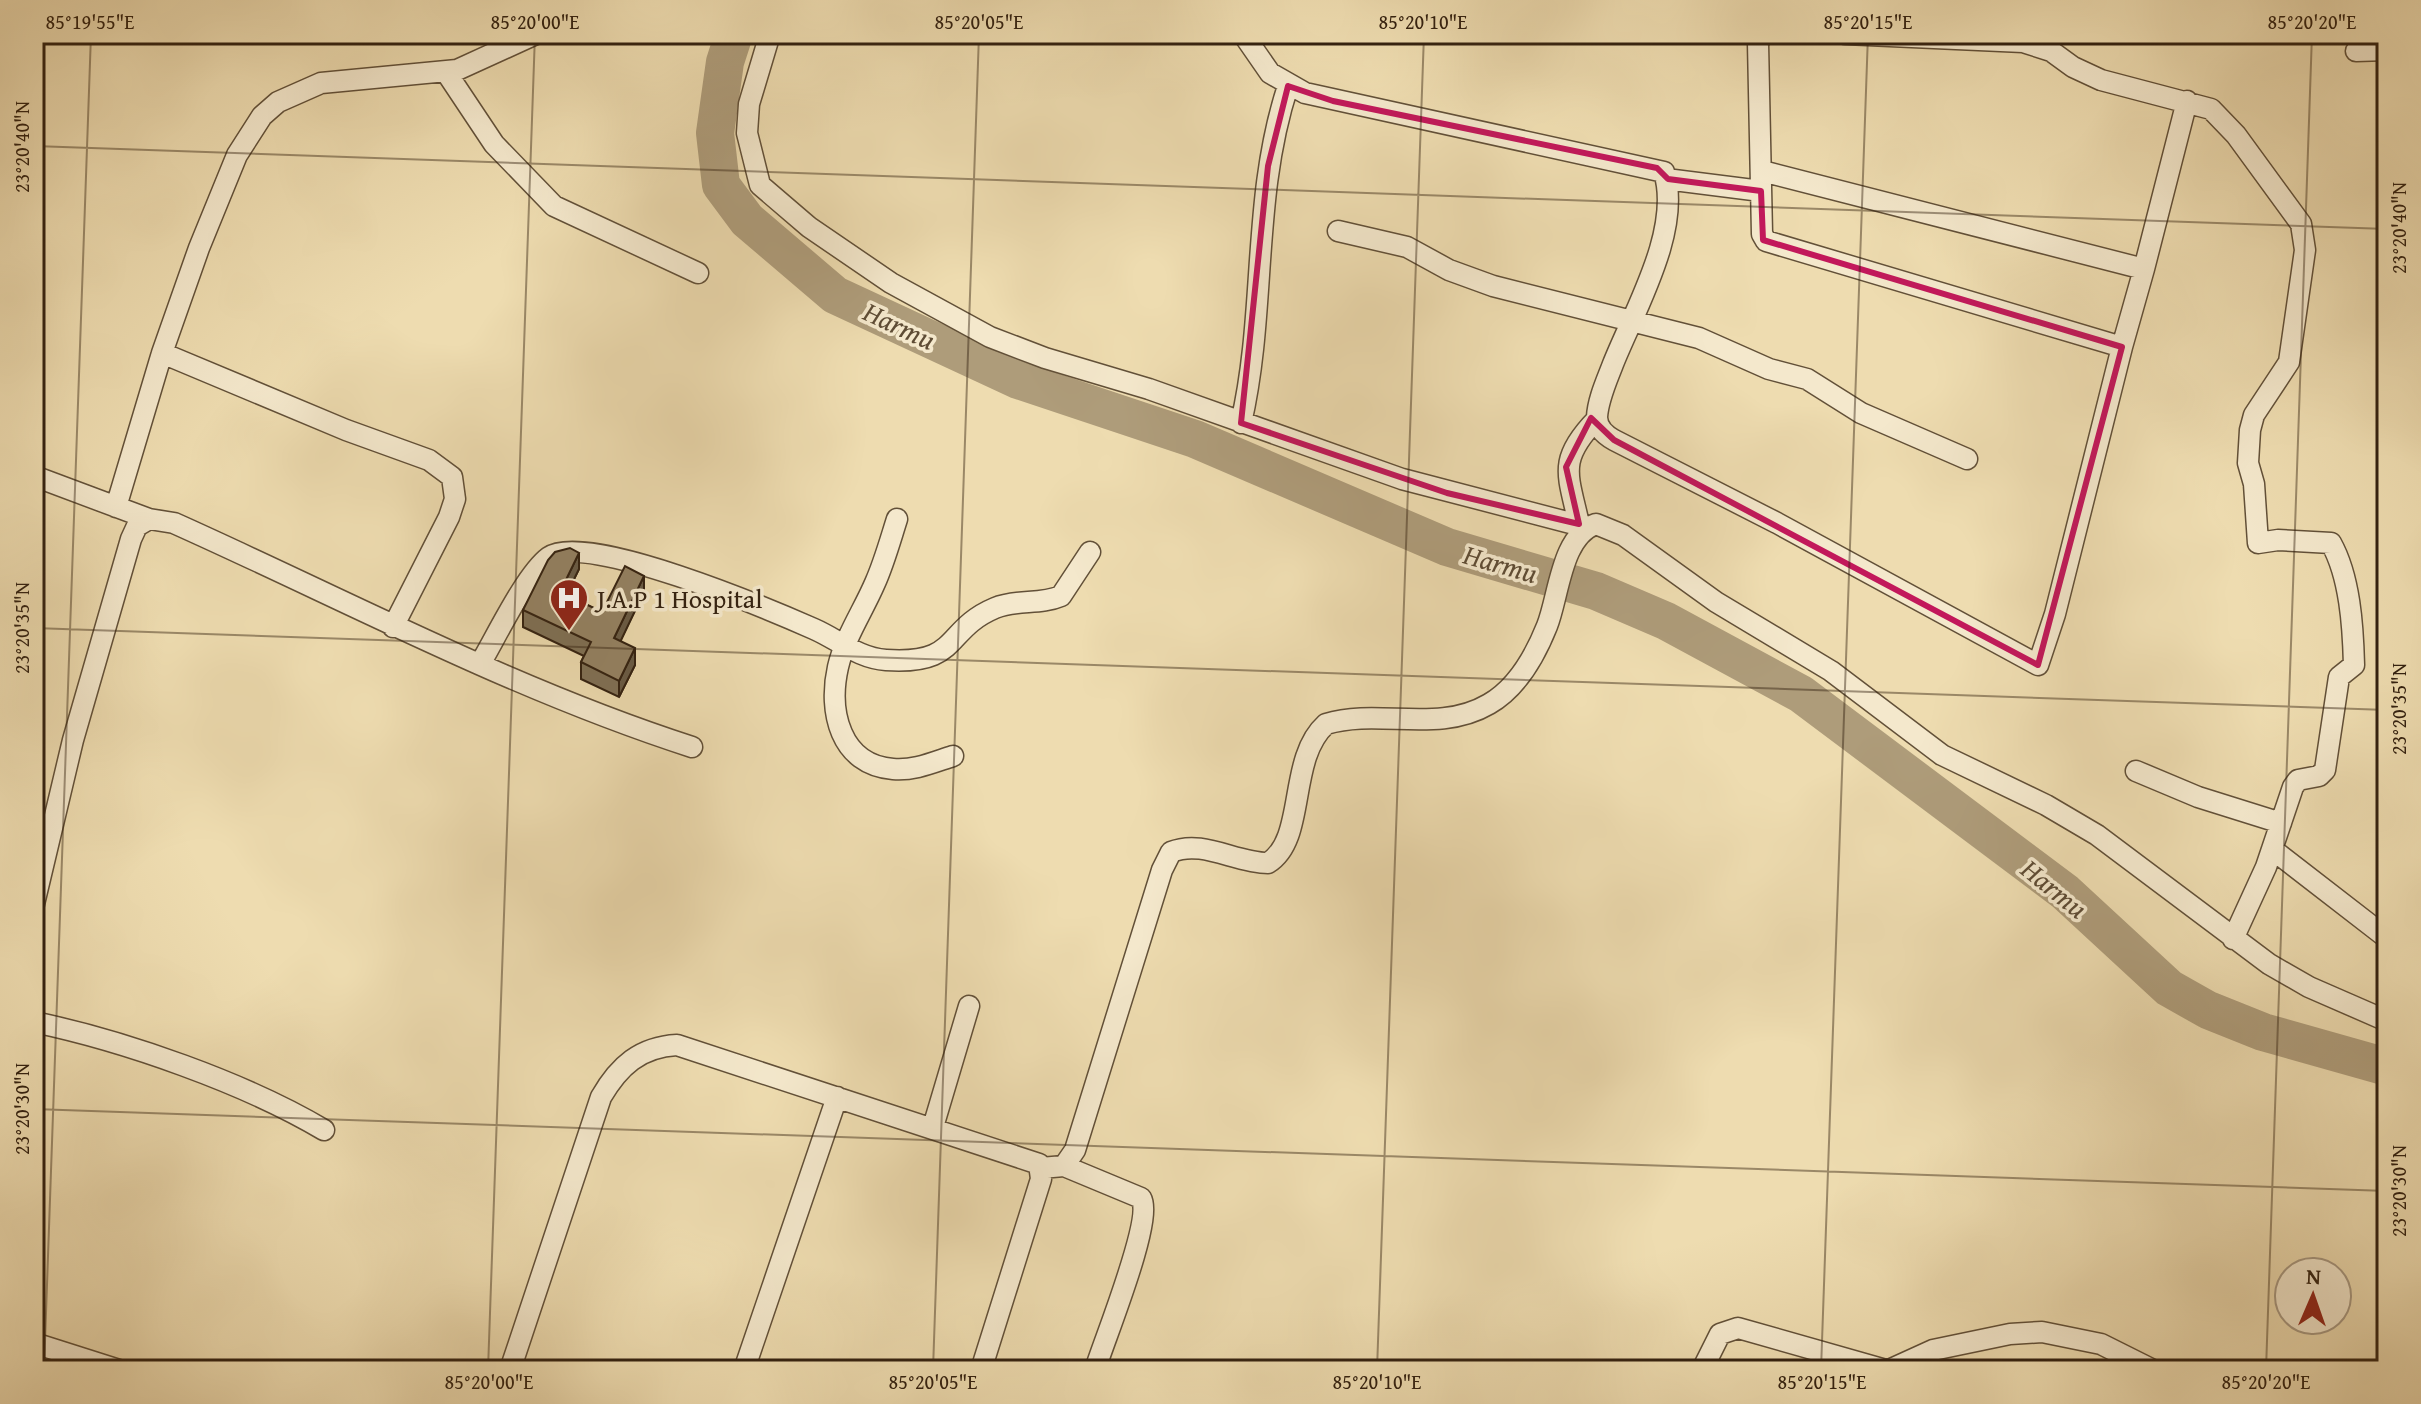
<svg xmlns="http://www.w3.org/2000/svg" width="2421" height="1404" font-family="'Gentium Book Plus',serif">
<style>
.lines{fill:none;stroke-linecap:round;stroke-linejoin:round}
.river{stroke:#ae9c7a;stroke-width:38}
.minor-casing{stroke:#625038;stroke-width:23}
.minor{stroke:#f4e8cc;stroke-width:20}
.wall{fill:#7f7055;stroke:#332110;stroke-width:2}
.shaded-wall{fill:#685b45;stroke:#332110;stroke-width:2}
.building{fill:#948263;stroke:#332110;stroke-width:2}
.marked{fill:none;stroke:#c2185b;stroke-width:6;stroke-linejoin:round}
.ticks{fill:none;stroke:#332110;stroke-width:2;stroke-opacity:0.45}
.labels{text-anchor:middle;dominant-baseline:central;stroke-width:7;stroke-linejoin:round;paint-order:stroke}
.poi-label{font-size:26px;fill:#332110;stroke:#f4e8cc;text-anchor:start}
.water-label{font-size:28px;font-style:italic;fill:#5e4c35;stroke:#f4e8cc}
.neatline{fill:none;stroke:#332110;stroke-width:3}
.ticks-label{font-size:20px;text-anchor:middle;fill:#332110}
</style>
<rect width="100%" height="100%" fill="#eedcb0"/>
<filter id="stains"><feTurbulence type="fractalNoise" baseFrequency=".0025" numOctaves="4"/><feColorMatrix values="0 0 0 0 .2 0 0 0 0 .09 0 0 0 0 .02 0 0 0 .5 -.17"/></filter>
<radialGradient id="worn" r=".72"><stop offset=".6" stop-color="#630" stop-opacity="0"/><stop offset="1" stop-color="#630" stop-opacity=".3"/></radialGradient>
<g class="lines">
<!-- river -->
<path class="river" d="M734 34 725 62 715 133 721 185 747 220 835 295 1018 380 1195 439 1447 547 1596 591 1666 621 1801 694 2065 892 2169 988 2208 1010 2263 1032 2387 1067"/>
<!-- minor casing -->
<g class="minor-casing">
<path id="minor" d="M770 34 749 104 747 133 760 185 809 227 891 283 990 337 1045 358 1149 389 1402 479 1586 527
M1243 34 1270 73 1305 93 1664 172C1682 230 1634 311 1613 364 1607 380 1598 399 1597 417 1597 428 1605 435 1614 440L1777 523 2038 665 2055 614 2122 347
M1763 34 1758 43 1762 234 1766 241 2122 347 2144 269
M1845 34 2023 42 2051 51 2073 67 2101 80 2211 109 2236 135 2301 224 2305 250 2289 362 2254 415 2250 430 2248 463 2254 484 2258 543 2278 540 2331 543C2350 577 2353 626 2354 665L2339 677 2325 770 2319 776 2298 780 2293 787 2266 867 2233 939
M2356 51 2387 50
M446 72 494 144 554 206 698 273
M1762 171 2144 269 2187 101
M1666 179 1761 191
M1338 231 1407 247 1449 270 1493 286 1699 338 1769 369 1807 379 1861 413 1967 459
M162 353 346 430 429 460 452 477 455 499 449 517 393 627
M1241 423C1267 310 1251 199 1288 86
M34 476 149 519
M116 507 162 353 199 248 237 155 262 116 278 102 321 83 457 70 536 34
M897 519C890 541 884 563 875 583 863 611 845 637 838 667 828 711 840 765 893 769 914 771 934 762 953 756
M1579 524C1568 474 1557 460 1597 419
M480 664C496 637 526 574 549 557 585 531 771 610 814 629 839 640 858 658 886 660 961 665 943 630 995 608 1017 599 1040 605 1061 596L1090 552
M2136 771 2198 797 2281 823
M2272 849 2387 938
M34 904 73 740 131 539 137 526 149 519 174 523C346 600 512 689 692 747
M34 1022C125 1041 245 1083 324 1130
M933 1127 969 1006
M1064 1166 1141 1198C1154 1220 1104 1340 1095 1370
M1041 1168 1064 1166 1075 1150 1162 870 1171 852C1203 839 1235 863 1268 863 1307 839 1287 759 1326 724 1379 708 1438 734 1489 704 1517 688 1535 656 1547 626 1559 596 1561 536 1596 524L1623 535 1716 602 1831 671 1942 755 2046 805 2097 835 2269 964 2309 987 2387 1021
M34 1343 119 1370
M510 1370 601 1097C619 1066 640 1047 677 1045L1039 1164 1041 1179 981 1370
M744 1370 837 1097
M1702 1370 1720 1334 1738 1328 1886 1370
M1889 1370 1933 1350 2010 1334 2042 1332 2101 1344 2153 1370"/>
</g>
<!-- minor -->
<use href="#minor" class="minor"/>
</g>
<!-- wall -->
<path class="wall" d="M579 569 566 595 602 612 644 592 620 641 635 665 619 697 581 679V662L584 656 523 627V610Z"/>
<!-- shaded-wall -->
<path class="shaded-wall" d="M579 553V569L560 608V592Z
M644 576V592L614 655V638Z
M635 648V665L619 697V681Z"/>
<!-- building -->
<path class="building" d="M570 548 579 553 560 592 602 612 625 566 644 576 614 638 635 648 619 681 581 662 591 642 523 610 548 560 555 552Z"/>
<!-- marked area -->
<path class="marked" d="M1288 86 1333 101 1657 168 1668 179 1761 191 1763 240 2122 347 2038 665 1614 440 1591 418 1566 467 1579 524 1447 493 1241 423 1268 166Z"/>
<!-- ticks -->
<path class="ticks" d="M34 146 2387 229M34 628 2387 710M34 1109 2387 1191M44 1370 91 34M488 1370 535 34M933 1370 979 34M1377 1370 1424 34M1821 1370 1868 34M2266 1370 2312 34"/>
<!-- icons -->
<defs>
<g id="hospital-pin" transform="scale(2)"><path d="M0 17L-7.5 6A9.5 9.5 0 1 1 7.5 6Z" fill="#8f2418" stroke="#f4e8cc"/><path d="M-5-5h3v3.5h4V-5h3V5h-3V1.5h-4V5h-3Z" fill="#fff"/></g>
</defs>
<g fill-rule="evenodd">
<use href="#hospital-pin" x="569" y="598"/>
</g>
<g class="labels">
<!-- poi labels -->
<g class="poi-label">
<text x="597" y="598">J.A.P 1 Hospital</text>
</g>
<!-- water labels -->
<g class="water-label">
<text transform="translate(900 325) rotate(25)">Harmu</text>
<text transform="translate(1501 563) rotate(16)">Harmu</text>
<text transform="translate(2055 888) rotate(39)">Harmu</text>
</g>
</g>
<!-- margin -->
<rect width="2421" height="1404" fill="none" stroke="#eedcb0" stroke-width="88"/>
<!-- north arrow -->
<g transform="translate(2313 1296) rotate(2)"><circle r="38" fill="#f4e8cc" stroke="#a79881" stroke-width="2"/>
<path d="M0-6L14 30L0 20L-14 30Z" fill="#8f2418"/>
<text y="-12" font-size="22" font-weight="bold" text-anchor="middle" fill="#332110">N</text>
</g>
<rect x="44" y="44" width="2333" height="1316" class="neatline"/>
<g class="ticks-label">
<text x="90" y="29">85°19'55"E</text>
<text x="535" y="29">85°20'00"E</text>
<text x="979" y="29">85°20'05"E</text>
<text x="1423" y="29">85°20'10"E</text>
<text x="1868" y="29">85°20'15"E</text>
<text x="2312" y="29">85°20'20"E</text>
<text transform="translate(22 147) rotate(-90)" y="7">23°20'40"N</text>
<text transform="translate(2399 228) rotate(-90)" y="7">23°20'40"N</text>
<text transform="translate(22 628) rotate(-90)" y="7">23°20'35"N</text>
<text transform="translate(2399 709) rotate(-90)" y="7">23°20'35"N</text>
<text transform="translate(22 1109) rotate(-90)" y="7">23°20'30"N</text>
<text transform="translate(2399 1191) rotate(-90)" y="7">23°20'30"N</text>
<text x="489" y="1389">85°20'00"E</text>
<text x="933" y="1389">85°20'05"E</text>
<text x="1377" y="1389">85°20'10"E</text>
<text x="1822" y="1389">85°20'15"E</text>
<text x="2266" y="1389">85°20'20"E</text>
</g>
<rect width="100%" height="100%" filter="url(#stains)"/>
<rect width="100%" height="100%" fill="url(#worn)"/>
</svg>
